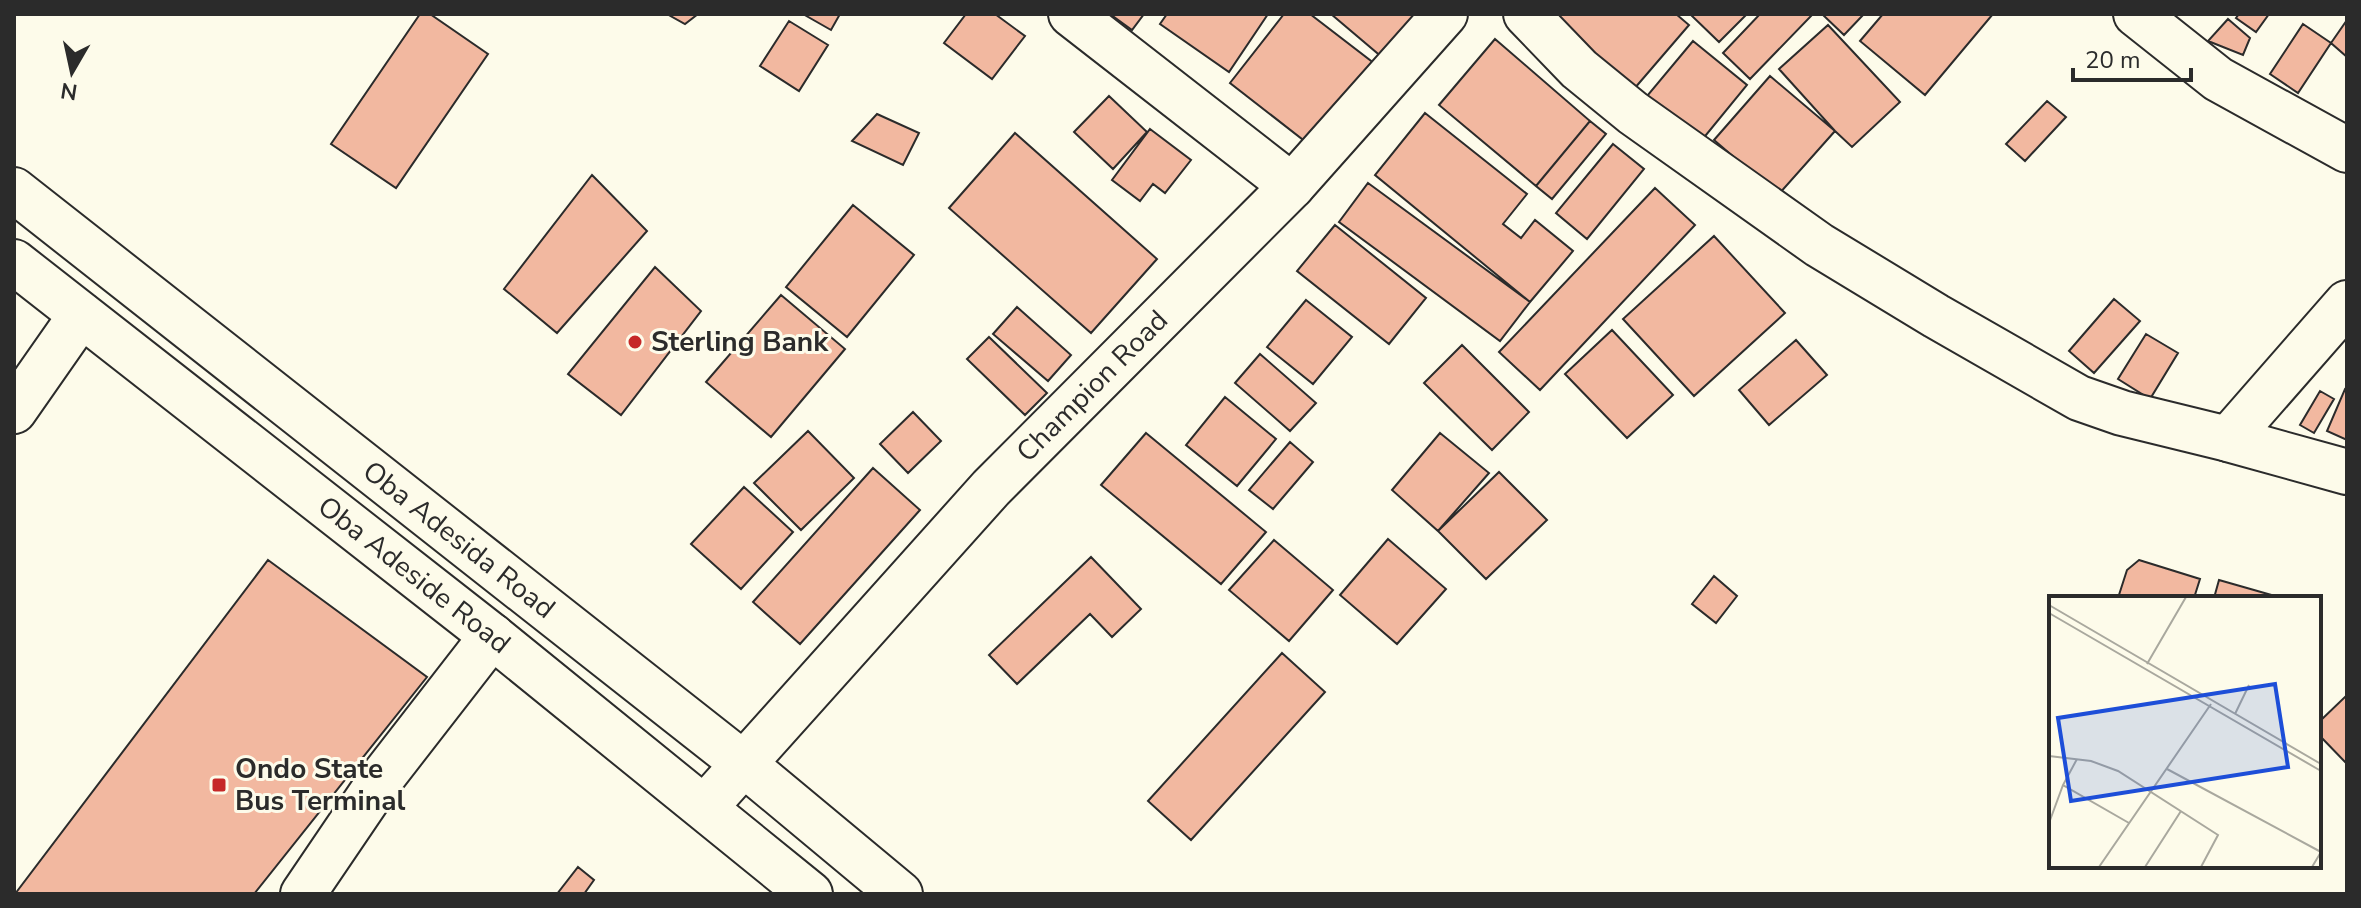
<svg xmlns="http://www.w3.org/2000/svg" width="2361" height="908" font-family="'Nunito Sans',sans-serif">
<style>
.building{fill:#f2b8a0;stroke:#2b2b2b;stroke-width:2}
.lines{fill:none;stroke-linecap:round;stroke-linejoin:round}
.minor-casing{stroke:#2b2b2b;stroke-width:48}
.major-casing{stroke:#2b2b2b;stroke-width:48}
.minor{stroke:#fdfbea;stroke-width:44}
.major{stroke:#fdfbea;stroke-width:44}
.poi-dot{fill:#c62828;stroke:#fdfbea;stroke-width:3}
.labels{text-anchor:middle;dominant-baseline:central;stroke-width:6;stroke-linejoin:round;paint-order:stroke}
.poi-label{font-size:28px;font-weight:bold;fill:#2b2b2b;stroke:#fdfbea;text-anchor:start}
.street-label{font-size:28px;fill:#2b2b2b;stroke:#fdfbea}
.inset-road{fill:none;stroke:#a9a89e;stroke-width:2}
.view{fill:#1d4ed8;fill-opacity:0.15;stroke:#1d4ed8;stroke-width:4}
.inset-edge{fill:none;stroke:#2b2b2b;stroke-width:4}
</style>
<rect width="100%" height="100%" fill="#fdfbea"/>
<!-- building -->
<path class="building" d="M420 14H430L488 54 396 188 331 144Z
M667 14H698L685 24Z
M803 14H840L831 30Z
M966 14H995L1025 36 992 79 944 43Z
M1110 14H1144L1132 30Z
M1167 14H1268L1229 72 1160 24Z
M1284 14H1310L1375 64 1311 146 1230 83Z
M1331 14H1419L1383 58Z
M1536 14H1676L1689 25 1628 96Z
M1690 14H1747L1719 42Z
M1760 14 1812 15 1750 79 1723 53Z
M1822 14H1864L1844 35Z
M1883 14H1993L1925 95 1860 41Z
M2239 14H2269L2256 32 2236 18Z
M2228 19 2250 38 2243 55 2208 41Z
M2347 20V57L2331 43Z
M789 21 828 45 799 91 760 66Z
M2303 24 2331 43 2298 93 2270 74Z
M1828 25 1900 102 1852 147 1835 131 1779 69Z
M1495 39 1590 121 1536 186 1439 105Z
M1693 41 1747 85 1697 146 1642 102Z
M1770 76 1835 131 1778 195 1714 140Z
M1109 96 1147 132 1113 169 1074 132Z
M2047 101 2066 117 2025 161 2006 144Z
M1425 113 1527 194 1503 224 1521 238 1535 220 1573 251 1530 302 1375 175Z
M877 114 919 133 903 165 852 141Z
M1590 121 1606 134 1552 199 1536 186Z
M1150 129 1191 160 1165 193 1153 184 1140 201 1112 180Z
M1015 133 1157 259 1091 333 949 208Z
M1613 144 1644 169 1587 239 1556 213Z
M592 175 647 231 557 333 504 289Z
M1368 183 1530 302 1500 341 1339 222Z
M1655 188 1695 225 1540 390 1499 352Z
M853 205 914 255 847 337 786 287Z
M1335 225 1426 298 1389 344 1297 271Z
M1714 236 1785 313 1694 396 1623 319Z
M655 267 701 311 621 415 568 374Z
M781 295 845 349 771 437 706 382Z
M2114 299 2140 321 2094 373 2069 351Z
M1306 300 1352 337 1313 384 1267 347Z
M1017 307 1071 355 1048 381 993 334Z
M1612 330 1673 395 1627 438 1565 374Z
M2146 334 2178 353 2150 399 2118 379Z
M989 337 1047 393 1025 415 967 359Z
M1796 340 1827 375 1769 425 1739 390Z
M1462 345 1529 412 1492 450 1424 383Z
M1260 354 1316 403 1290 431 1235 383Z
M2345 389 2347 390V440L2327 431Z
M2320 391 2334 399 2314 433 2300 425Z
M1225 397 1276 439 1237 486 1186 445Z
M913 412 941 441 908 473 880 444Z
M808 431 854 478 801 530 754 483Z
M1146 433 1266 532 1221 584 1101 485Z
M1440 433 1489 473 1438 531 1392 490Z
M1290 442 1313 462 1273 509 1249 490Z
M873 468 920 510 800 644 753 602Z
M1499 472 1547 520 1486 579 1438 531Z
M744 487 793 532 741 589 691 544Z
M1388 539 1446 589 1397 644 1340 595Z
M1274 540 1333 590 1289 641 1229 590Z
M1091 557 1141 609 1112 637 1090 614 1017 684 989 655Z
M268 560 427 677 254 894H15Z
M2139 560 2200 579 2194 598H2118L2127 570Z
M1714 576 1737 596 1716 623 1692 604Z
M2219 580 2282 598H2214Z
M1282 653 1325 692 1191 840 1148 801Z
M2347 695V764L2319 735V722Z
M578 867 594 880 584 894H557Z"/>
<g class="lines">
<!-- minor casing -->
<g class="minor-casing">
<g id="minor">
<path d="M1071 14 1292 186"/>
<path d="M1526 14 1579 69 1633 113 1819 245 1936 316 2079 398 2122 413 2228 439 2347 472"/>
<path d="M2136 14 2218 79 2347 150"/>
<path d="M14 411 81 315"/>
<path d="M2228 439 2347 303"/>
<path id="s1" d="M705 807 991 488 1292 186 1445 14"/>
<path d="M303 894 381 779 492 636"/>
</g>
</g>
<!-- major casing -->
<g class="major-casing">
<g id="major">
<path id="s2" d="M14 190 745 765 900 894"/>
<path id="s3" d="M14 262 492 636 810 894"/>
</g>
</g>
<!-- minor -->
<use href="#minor" class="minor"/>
<!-- major -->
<use href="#major" class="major"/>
</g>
<!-- markers -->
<g class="poi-dot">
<circle cx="635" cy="342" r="8"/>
<rect x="211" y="777" width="16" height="16" rx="4"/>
</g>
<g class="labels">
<!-- poi labels -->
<g class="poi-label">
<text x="651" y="342">Sterling Bank</text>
<text x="235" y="769">Ondo State<tspan x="235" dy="32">Bus Terminal</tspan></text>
</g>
<!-- street labels -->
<g class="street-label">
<text stroke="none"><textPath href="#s1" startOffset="572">Champion Road</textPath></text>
<text stroke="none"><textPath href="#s2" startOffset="566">Oba Adesida Road</textPath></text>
<text stroke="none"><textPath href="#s3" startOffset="508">Oba Adeside Road</textPath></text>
</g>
</g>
<!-- overview -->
<g transform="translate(2049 596)">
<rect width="272" height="272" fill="#fdfbea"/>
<path class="inset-road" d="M0 9 272 168M0 17 272 175M98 68 137 1M186 118 200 89M0 160 42 165 69 175 169 239 152 271M28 163 14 189 80 227M118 173 272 256 263 271M0 227 14 189M50 271 162 108M96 271 132 215"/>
<path class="view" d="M226 88 239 171 22 205 9 122Z"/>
<rect width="272" height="272" class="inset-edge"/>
</g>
<!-- border -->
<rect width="2361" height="908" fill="none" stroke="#2b2b2b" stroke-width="32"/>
<!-- north arrow -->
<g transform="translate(72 72) rotate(189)" stroke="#fdfbea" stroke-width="6" paint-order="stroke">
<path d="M0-6L14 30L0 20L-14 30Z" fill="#2b2b2b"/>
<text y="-12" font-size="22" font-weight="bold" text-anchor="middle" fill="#2b2b2b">N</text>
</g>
<!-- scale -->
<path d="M2073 68v12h118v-12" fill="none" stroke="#2b2b2b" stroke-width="4"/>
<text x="2085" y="68" font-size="24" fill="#2b2b2b" stroke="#fdfbea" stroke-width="6" paint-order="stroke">20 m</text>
</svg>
